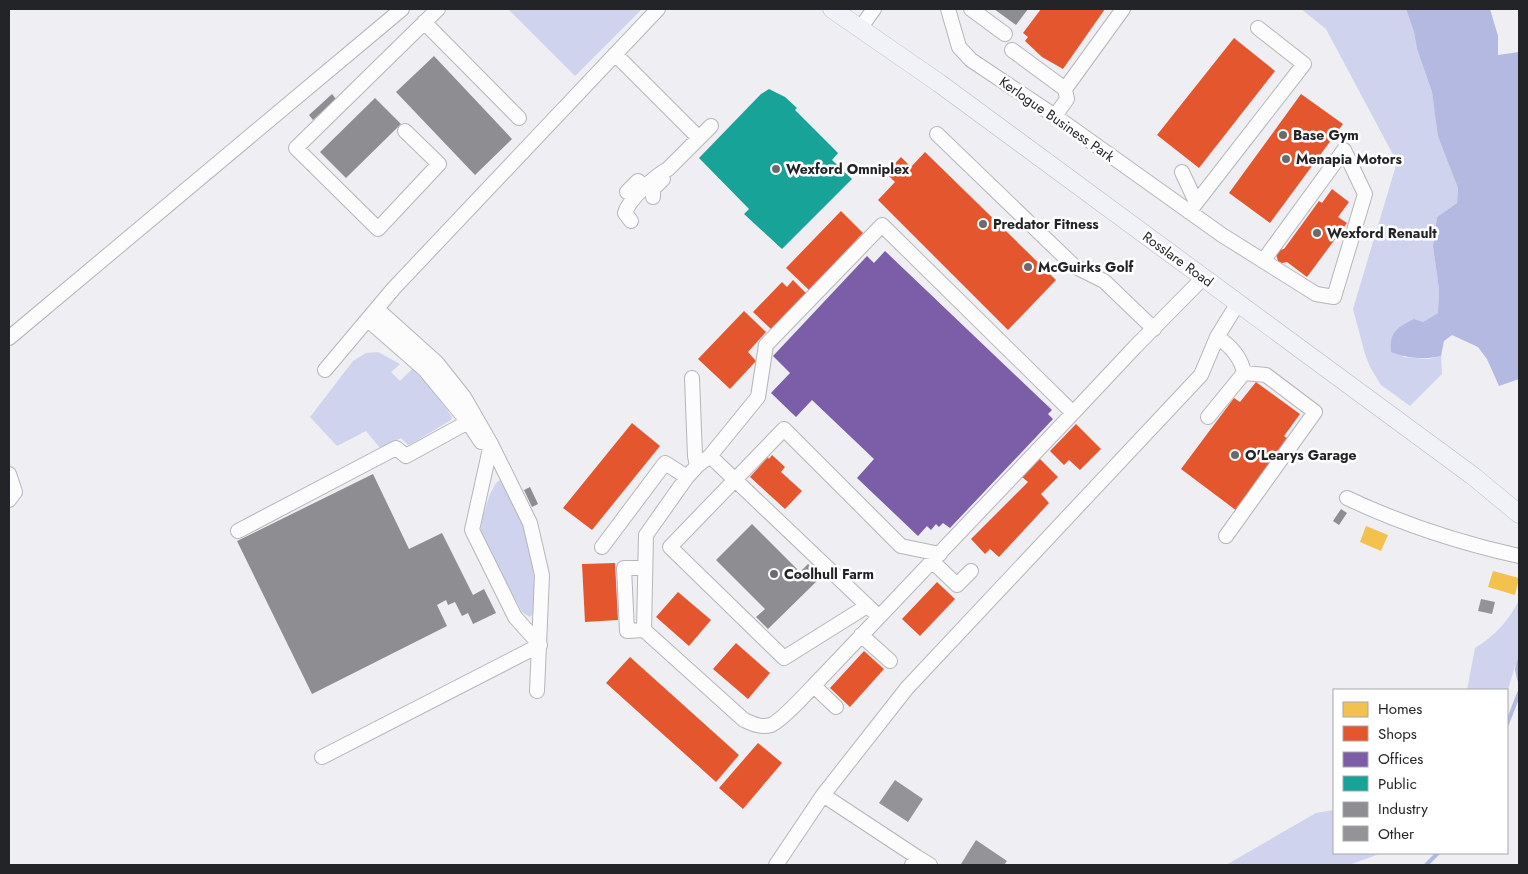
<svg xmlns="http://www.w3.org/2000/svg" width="1528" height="874" font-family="Jost,sans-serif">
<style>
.green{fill:#cfd3ee}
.water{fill:#b3b9e0}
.homes{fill:#f2c14e}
.shops{fill:#e4572e}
.offices{fill:#7b5ea7}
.public{fill:#17a398}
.industry{fill:#8d8d92}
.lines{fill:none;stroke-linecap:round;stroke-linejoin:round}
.stream{stroke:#b3b9e0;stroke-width:4}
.building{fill:#949498}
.minor-casing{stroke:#b5b6ba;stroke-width:16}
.major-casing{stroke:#babbc5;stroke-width:19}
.minor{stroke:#fcfcfd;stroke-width:14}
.major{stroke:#f1f2f7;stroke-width:18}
.poi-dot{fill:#6a6b6e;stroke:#fff;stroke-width:2}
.labels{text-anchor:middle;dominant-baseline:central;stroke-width:5;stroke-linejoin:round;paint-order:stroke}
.street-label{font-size:14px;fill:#232427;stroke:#fff}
.poi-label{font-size:14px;font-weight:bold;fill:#232427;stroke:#fff;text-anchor:start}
</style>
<rect width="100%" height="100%" fill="#eeeef3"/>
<!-- green -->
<path class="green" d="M508 9H642L575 76Z
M1301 9H1406L1414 32 1417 49 1432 92 1439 136 1458 188 1457 203 1437 217 1433 246 1439 289 1438 313 1423 322 1403 357 1429 359 1441 356 1442 374 1410 406 1381 385 1370 367 1365 354 1353 309 1397 162 1326 29Z
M378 352 400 364 391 372 400 381 412 369 432 388 452 417 451 420 411 444 408 445 401 438 380 448 366 431 337 446 310 417 353 361 366 353Z
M500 480 504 482 527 532 533 561 535 602 532 615 530 617 522 612 480 534 483 515 490 494 496 483Z
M1519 600V659L1515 666 1507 693V690H1467L1475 648C1494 637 1510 619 1519 600Z
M1334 810V853H1382L1349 865H1226L1316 813Z"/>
<!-- water -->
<path class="water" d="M1406 9H1490L1498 36V55L1519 52V379L1499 386 1487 359 1478 347 1452 335 1444 341 1441 356C1425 360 1406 358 1391 352 1389 332 1398 327 1414 319L1423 322 1438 313 1439 289 1433 246 1437 217 1457 203 1458 188 1438 136 1432 92 1417 49 1414 32Z"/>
<!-- homes -->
<path class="homes" d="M1366 526 1388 535 1381 551 1360 542Z
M1493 571 1519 578 1515 595 1488 587Z"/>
<!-- shops -->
<path class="shops" d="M1041 9H1105L1063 69 1042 57 1025 41 1028 37 1023 33Z
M1234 38 1275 71 1199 168 1157 135Z
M1301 94 1343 124 1270 223 1229 193Z
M925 152 1056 280 1008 330 878 200 895 182 886 173 901 157 911 167Z
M1332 189 1349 202 1338 217 1347 223 1307 277 1287 262 1282 263 1278 261 1276 254 1279 250 1284 249 1319 201 1322 203Z
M841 211 863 233 809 290 786 268Z
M793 280 806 293 771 329 753 312 782 282 787 287Z
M744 311 766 332 748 352 756 361 730 389 698 359Z
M1256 382 1300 414 1284 436 1289 440 1237 511 1181 469 1234 398 1240 402Z
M632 423 660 446 592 530 563 508Z
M1076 424 1101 449 1080 470 1069 460 1064 465 1050 451Z
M772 455 785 467 781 472 802 491 785 509 750 477 768 457 769 459Z
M1039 458 1058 477 1041 494 1049 503 999 557 990 549 985 554 971 539 1028 482 1022 477Z
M615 563 618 620 585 622 582 564Z
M937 582 955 599 920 636 902 619Z
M678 592 711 620 689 646 656 617Z
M736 643 770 673 748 699 713 669Z
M864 651 884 669 850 707 830 688Z
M630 657 739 755 716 782 606 683Z
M758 743 782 763 743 809 719 788Z"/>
<!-- offices -->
<path class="offices" d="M885 251 1052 410 1048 414 1053 419 950 528 943 523 939 527 936 524 931 530 927 526 918 536 857 478 874 459 812 400 796 417 771 393 790 373 773 356 867 256 874 263Z"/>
<!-- public -->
<path class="public" d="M769 89 785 97 797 108 795 110 838 153 832 160 852 179 782 249 744 214 749 209 699 158 761 94Z"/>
<!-- industry -->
<path class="industry" d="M994 9H1028L1016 25Z
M434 56 512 139 475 175 396 92Z
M332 94 336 99 313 120 309 115Z
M375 98 401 124 346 178 320 152Z
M373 474 409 549 442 533 473 595 484 589 496 613 473 624 468 613 462 616 455 602 448 605 446 600 437 605 447 626 312 694 237 541Z
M530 487 538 504 532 507 524 490Z
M1341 509 1347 513 1339 525 1333 521Z
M752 524 800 572 808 564 821 577 768 629 756 617 765 609 716 560Z"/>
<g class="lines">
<!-- stream -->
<path class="stream" d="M1519 661 1517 669 1519 679
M1507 724 1519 693
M1426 865 1438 853"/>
</g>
<!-- building -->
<path class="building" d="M1481 599 1495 602 1492 614 1478 611Z
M895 780 923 799 908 822 879 803Z
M976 840 1007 861 1004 865H964L961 864Z"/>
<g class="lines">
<!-- minor casing -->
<g class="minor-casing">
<path id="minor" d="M948 9 959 47 971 60 1055 116 1222 235 1316 294 1334 297 1365 194 1344 150 1263 261
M971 9 1005 34
M424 22 519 118
M861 27 874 9
M1012 50 1065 89 1067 99 1055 116
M615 54 699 138
M1065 89 1123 9
M405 131 439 164 378 229 296 148 438 9
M937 134 1074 266 1104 281 1154 329
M1182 172 1196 202
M627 192 638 181 645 188
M653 197V189L663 179
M1189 212 1304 64 1258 28
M631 221 625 213C629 199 655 176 668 169L711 126
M377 309 437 363 464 397 491 444 530 523 542 575 537 691
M368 320 425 370 468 422 481 442 491 444 472 530 515 617 540 645
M1217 337C1231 346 1241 357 1244 373
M9 338 402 9
M325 370 394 288 658 9
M692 378 695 456 697 466
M1073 413 821 678C811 688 783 720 771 725 761 728 753 724 744 720L644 630 646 535 687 477 697 466 710 456 758 397 766 345 882 225 1073 413 1135 347 1203 278
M1208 417 1244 373
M710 456 873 611
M9 474 15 492 9 500
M1347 498C1402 524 1460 543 1519 556
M238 531 396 448 406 456 468 422
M1226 536 1315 412 1266 375 1244 373
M602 547 665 463 687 477
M932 561 957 585 971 571
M867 606 784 658 670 547 784 429 901 546 940 554
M644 630 627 631 624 568H645
M861 635 890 661
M814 686 836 707
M322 757 540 645
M917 857 930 865
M776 865 823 795
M912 865 917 857 823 795 907 688 1201 375 1217 337 1238 303"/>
</g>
<!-- major casing -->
<g class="major-casing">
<path id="major" d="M832 9 939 83 1473 476 1519 514"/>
</g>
<!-- minor -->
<use href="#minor" class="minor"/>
<!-- major -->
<use href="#major" class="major"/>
</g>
<!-- markers -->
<g class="poi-dot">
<circle cx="1283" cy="135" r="5"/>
<circle cx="1286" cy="159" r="5"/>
<circle cx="776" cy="169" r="5"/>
<circle cx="983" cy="224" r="5"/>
<circle cx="1317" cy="233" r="5"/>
<circle cx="1028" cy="267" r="5"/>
<circle cx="1235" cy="455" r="5"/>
<circle cx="774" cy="574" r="5"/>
</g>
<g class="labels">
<!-- street labels -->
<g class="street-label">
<text transform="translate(1057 119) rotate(35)">Kerlogue Business Park</text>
<text transform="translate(1178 259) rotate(36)">Rosslare Road</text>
</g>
<!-- poi labels -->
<g class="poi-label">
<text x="1293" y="135">Base Gym</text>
<text x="1296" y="159">Menapia Motors</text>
<text x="786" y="169">Wexford Omniplex</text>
<text x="993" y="224">Predator Fitness</text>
<text x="1327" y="233">Wexford Renault</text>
<text x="1038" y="267">McGuirks Golf</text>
<text x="1245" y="455">O'Learys Garage</text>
<text x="784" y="574">Coolhull Farm</text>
</g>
</g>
<!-- border -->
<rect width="1528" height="874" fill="none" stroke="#232427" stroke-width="20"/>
<!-- legend -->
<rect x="1333" y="689" width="175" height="165" fill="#ffffff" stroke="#a7a7a9"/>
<rect x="1343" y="702" width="25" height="15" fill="#f2c14e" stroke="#a7a7a9"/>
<text x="1378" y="714" font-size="15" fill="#232427">Homes</text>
<rect x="1343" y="726" width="25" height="15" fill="#e4572e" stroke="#a7a7a9"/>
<text x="1378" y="739" font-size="15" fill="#232427">Shops</text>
<rect x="1343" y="752" width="25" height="15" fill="#7b5ea7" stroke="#a7a7a9"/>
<text x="1378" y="764" font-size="15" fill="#232427">Offices</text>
<rect x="1343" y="776" width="25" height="15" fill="#17a398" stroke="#a7a7a9"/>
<text x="1378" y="789" font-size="15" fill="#232427">Public</text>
<rect x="1343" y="802" width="25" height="15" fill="#8d8d92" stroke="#a7a7a9"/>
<text x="1378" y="814" font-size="15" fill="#232427">Industry</text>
<rect x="1343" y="826" width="25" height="15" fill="#949498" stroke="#a7a7a9"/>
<text x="1378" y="839" font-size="15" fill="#232427">Other</text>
</svg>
